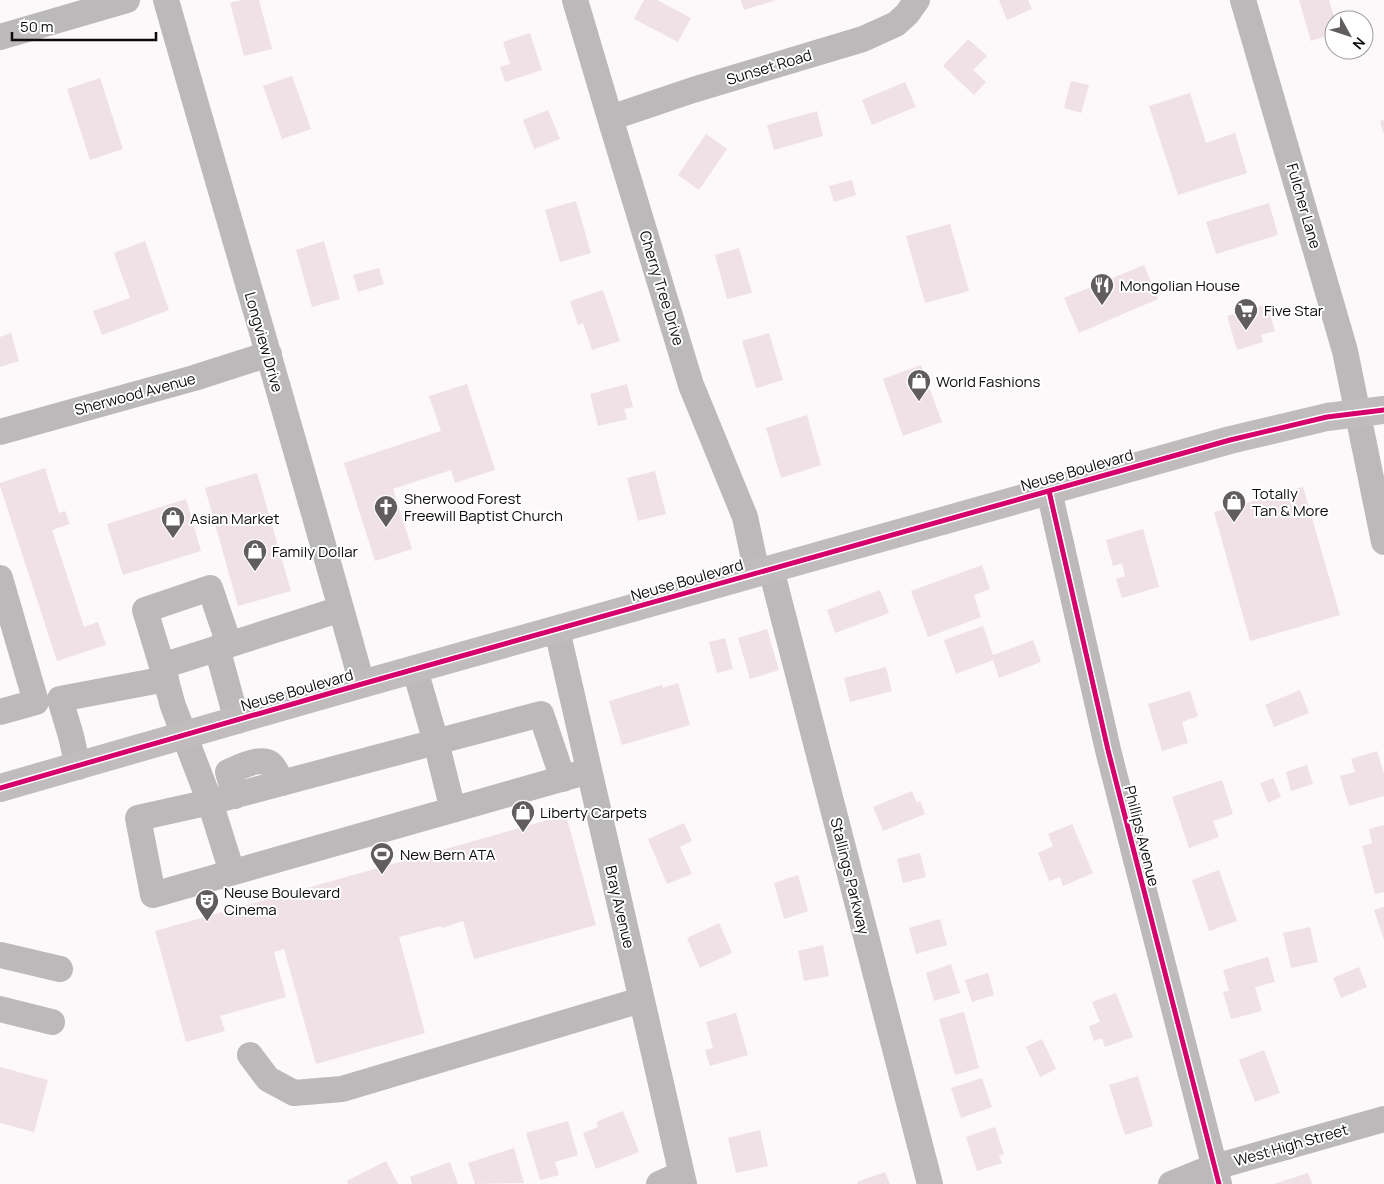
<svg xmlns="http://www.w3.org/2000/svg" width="1384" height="1184" font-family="Manrope,sans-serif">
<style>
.building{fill:#f0e1e7}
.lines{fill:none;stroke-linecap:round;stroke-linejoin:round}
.minor{stroke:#bcb9ba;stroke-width:26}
.major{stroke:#c0bcbe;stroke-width:28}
.cycleway-casing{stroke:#fff;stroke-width:8}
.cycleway{stroke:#d6006c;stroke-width:5}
.labels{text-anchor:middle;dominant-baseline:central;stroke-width:4;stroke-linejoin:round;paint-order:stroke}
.street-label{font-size:15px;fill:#0d0a0b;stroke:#fff}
.poi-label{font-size:15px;fill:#0d0a0b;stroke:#fff;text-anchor:start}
</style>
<rect width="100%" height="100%" fill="#fdf8fa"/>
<!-- building -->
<path class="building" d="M242 0H259L272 49 244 56 230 3Z
M644 0H657L691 18 678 42 634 19Z
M741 0H776L744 10Z
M999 0H1028L1032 9 1007 20Z
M1299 0H1329L1335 20 1334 33 1311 41Z
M530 33 542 70 505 82 500 67 510 64 503 42Z
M968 39 987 56 973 70 986 82 974 95 943 66Z
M292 76 311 129 282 139 263 86Z
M100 78 123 149 90 160 67 89Z
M1071 81 1089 85 1081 113 1064 108Z
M905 82 916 107 872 125 862 100Z
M1190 93 1206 143 1235 133 1247 173 1178 195 1149 106Z
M548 110 560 139 534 149 523 120Z
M817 111 823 136 774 150 767 125Z
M1384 120V132H1383L1380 121Z
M706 134 727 149 699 190 678 175Z
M852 180 856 195 834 202 829 186Z
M576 201 591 253 560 262 545 210Z
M1269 203 1278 235 1216 254 1206 222Z
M950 224 969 291 925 303 906 236Z
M145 241 169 310 102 335 93 311 130 298 114 253Z
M324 241 340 299 312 307 296 250Z
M739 248 752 293 727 299 715 255Z
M1144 265 1158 299 1079 333 1064 298Z
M379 268 384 284 358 292 353 275Z
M603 290 620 341 592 350 583 323 578 325 570 301Z
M1267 304 1275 331 1261 335 1263 342 1237 350 1227 316Z
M11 333 19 361 0 367V337Z
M769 333 783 380 756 388 742 341Z
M921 365 942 422 903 436 883 379Z
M467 384 495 470 455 483 451 470 393 489 412 549 375 561 344 463 441 431 429 396Z
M627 384 633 407 624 409 627 419 598 426 590 394Z
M807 415 821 465 781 478 766 428Z
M45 468 59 513 65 511 70 524 52 530 84 627 98 622 106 645 57 661 0 486V483Z
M655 471 666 514 638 521 627 478Z
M257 473 291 591 238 606 205 488Z
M1303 487 1340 615 1250 641 1214 512Z
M186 499 201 551 123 575 107 524Z
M1143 529 1159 587 1122 598 1116 579 1125 576 1122 563 1113 566 1106 540Z
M982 565 990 589 974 595 981 617 928 637 911 591Z
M880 590 889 613 835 633 827 610Z
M983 626 993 655 1033 640 1041 662 999 678 993 660 956 674 944 640Z
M767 629 779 670 750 679 738 638Z
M725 638 733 669 717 673 709 642Z
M886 667 892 691 850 702 844 678Z
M678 683 690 725 622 745 609 701 662 685 663 688Z
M1300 690 1309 713 1274 727 1265 705Z
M1190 691 1198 716 1182 722 1188 743 1162 751 1148 704Z
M1377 751 1384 774V796L1349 806 1340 776 1355 772 1351 759Z
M1307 765 1313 784 1291 791 1286 772Z
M1273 778 1281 797 1268 803 1260 783Z
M1222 780 1233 814 1213 821 1219 837 1189 848 1172 797Z
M912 791 917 803 920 801 925 814 883 831 873 807Z
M566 815 596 925 474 959 463 921 442 928 441 926 399 937 425 1033 316 1064 284 949 274 952 286 997 220 1016 225 1031 186 1042 155 931Z
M684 823 692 841 680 847 692 874 667 884 648 839Z
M1072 824 1093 873 1063 886 1060 877 1049 881 1038 853 1053 846 1048 834Z
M1384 825V892L1375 894 1362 846 1372 843 1369 829Z
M920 853 926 877 903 883 897 859Z
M1219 870 1237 921 1209 931 1192 880Z
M798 875 808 911 784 919 774 883Z
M1384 907V940L1374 910Z
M940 919 947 945 916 954 909 928Z
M719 923 732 953 700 968 687 938Z
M1310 927 1318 962 1291 968 1283 933Z
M823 945 829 976 804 981 798 951Z
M1268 957 1275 982 1255 987 1262 1011 1231 1019 1223 992 1229 991 1223 970Z
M951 964 960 993 934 1001 926 973Z
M1359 967 1367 987 1341 998 1333 978Z
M988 973 994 995 972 1002 965 980Z
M1116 993 1133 1037 1105 1047 1102 1038 1094 1041 1089 1026 1100 1022 1092 1002Z
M964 1012 979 1068 955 1075 939 1019Z
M736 1013 748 1055 710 1066 705 1050 713 1048 706 1022Z
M1042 1039 1056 1069 1040 1077 1026 1047Z
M1264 1050 1280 1093 1255 1102 1239 1060Z
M0 1067 48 1080 34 1132 0 1123Z
M1138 1076 1153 1126 1125 1135 1109 1085Z
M982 1078 992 1107 961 1118 951 1088Z
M623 1111 639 1152 596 1169 583 1133 598 1127 596 1122Z
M568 1121 578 1155 555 1162 559 1175 540 1180 526 1133Z
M995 1127 1004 1154 999 1156 1002 1163 977 1171 966 1137Z
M760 1130 768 1166 736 1173 728 1138Z
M514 1148 524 1183 475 1184 468 1163Z
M386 1161 398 1184H348L347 1181Z
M450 1162 458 1184H412L410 1177Z
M885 1172 890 1184H857V1182Z
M1308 1173 1312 1184H1274Z"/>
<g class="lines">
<!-- minor -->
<path class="minor" d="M166 0C231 228 299 455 362 684
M575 0 610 118 691 385 745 517 757 573
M1243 0 1345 351 1384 542
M0 37 127 0
M610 118 693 90 863 39 896 24 907 14 917 0
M0 432 194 378 269 354
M1049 491 1108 750 1219 1184
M771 569 930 1184
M0 578 36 702 0 712
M341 609 162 666 173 706 210 802 138 818 153 895 589 771
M557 630 684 1184
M217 648 237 721
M162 666 145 610 210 588 229 644
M415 670 436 742 453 810
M78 767 71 736 60 699 166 679
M235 796 228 772C240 767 265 753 274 768 277 772 279 778 282 783
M232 872 210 802 541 714 563 779
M0 955 60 969
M0 1009 52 1022
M250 1055 268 1079 294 1093 342 1089 641 1000
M659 1184 681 1174
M1171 1184 1208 1169 1384 1119"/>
<!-- major -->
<path class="major" d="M0 788 362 684 1230 440 1327 417 1384 410"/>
<!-- cycleway casing -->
<g class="cycleway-casing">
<path id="cycleway" d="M1049 491 1108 750 1219 1184
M0 788 362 684 1230 440 1327 417 1384 410"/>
</g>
<!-- cycleway -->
<use href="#cycleway" class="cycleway"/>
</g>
<!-- icons -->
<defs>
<g id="restaurant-pin" transform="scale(1.25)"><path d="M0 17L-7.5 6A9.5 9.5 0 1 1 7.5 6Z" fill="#615d5f" stroke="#fff"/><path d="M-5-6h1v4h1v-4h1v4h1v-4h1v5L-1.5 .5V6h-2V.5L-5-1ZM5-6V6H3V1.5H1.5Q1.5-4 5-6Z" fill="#fff"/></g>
<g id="supermarket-pin" transform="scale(1.25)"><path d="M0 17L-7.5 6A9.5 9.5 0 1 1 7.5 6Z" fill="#615d5f" stroke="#fff"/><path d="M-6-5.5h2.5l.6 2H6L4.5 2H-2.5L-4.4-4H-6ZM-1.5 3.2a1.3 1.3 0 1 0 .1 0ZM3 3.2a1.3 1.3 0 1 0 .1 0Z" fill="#fff"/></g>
<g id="shop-pin" transform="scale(1.25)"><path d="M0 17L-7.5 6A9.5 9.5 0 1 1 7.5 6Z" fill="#615d5f" stroke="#fff"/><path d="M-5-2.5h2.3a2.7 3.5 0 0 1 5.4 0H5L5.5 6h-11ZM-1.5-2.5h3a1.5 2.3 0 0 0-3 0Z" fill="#fff"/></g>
<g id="church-pin" transform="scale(1.25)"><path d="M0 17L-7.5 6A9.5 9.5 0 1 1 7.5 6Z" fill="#615d5f" stroke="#fff"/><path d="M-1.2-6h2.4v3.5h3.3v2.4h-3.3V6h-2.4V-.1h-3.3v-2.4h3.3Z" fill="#fff"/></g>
<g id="stadium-pin" transform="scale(1.25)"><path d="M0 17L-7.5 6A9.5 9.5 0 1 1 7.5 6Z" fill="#615d5f" stroke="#fff"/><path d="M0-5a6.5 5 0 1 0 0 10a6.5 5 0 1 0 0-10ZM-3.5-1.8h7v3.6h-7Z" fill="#fff"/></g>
<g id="theatre-pin" transform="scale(1.25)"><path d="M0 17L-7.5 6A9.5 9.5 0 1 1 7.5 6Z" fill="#615d5f" stroke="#fff"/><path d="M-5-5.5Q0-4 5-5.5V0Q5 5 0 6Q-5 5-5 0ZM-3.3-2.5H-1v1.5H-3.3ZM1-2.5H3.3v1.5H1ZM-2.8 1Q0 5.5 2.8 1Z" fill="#fff"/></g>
</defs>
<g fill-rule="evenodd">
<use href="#restaurant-pin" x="1102" y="285"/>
<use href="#supermarket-pin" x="1246" y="310"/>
<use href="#shop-pin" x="919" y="381"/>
<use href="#shop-pin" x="1234" y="502"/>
<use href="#church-pin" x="386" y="507"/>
<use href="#shop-pin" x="173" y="518"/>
<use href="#shop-pin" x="255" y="551"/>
<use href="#shop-pin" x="523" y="812"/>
<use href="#stadium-pin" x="382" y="854"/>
<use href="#theatre-pin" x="207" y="901"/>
</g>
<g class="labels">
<!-- street labels -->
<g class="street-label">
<text transform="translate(769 67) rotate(-17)">Sunset Road</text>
<text transform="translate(1304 206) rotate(74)">Fulcher Lane</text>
<text transform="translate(662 288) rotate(73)">Cherry Tree Drive</text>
<text transform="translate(264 342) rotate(74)">Longview Drive</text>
<text transform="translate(135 394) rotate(-15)">Sherwood Avenue</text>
<text transform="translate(1077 470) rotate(-16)">Neuse Boulevard</text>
<text transform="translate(687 580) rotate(-16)">Neuse Boulevard</text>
<text transform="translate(297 690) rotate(-16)">Neuse Boulevard</text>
<text transform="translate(1142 836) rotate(76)">Phillips Avenue</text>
<text transform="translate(850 876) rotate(76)">Stallings Parkway</text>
<text transform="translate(620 907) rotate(77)">Bray Avenue</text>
<text transform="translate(1291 1145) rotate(-16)">West High Street</text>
</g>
<!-- poi labels -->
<g class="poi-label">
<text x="1120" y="285">Mongolian House</text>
<text x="1264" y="310">Five Star</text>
<text x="936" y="381">World Fashions</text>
<text x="1252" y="493">Totally<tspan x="1252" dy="17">Tan &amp; More</tspan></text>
<text x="404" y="498">Sherwood Forest<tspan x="404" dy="17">Freewill Baptist Church</tspan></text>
<text x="190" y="518">Asian Market</text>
<text x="272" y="551">Family Dollar</text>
<text x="540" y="812">Liberty Carpets</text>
<text x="400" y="854">New Bern ATA</text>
<text x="224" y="892">Neuse Boulevard<tspan x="224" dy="17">Cinema</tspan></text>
</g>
</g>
<!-- north arrow -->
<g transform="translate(1349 35) rotate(130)"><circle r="24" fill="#ffffff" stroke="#9e9d9d"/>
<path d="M0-4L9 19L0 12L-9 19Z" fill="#615d5f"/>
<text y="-8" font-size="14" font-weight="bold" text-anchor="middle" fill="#0d0a0b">N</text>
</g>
<!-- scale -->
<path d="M12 32v8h144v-8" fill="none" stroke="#0d0a0b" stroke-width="2.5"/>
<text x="20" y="32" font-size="15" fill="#0d0a0b" stroke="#ffffff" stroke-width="4" paint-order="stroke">50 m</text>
</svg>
